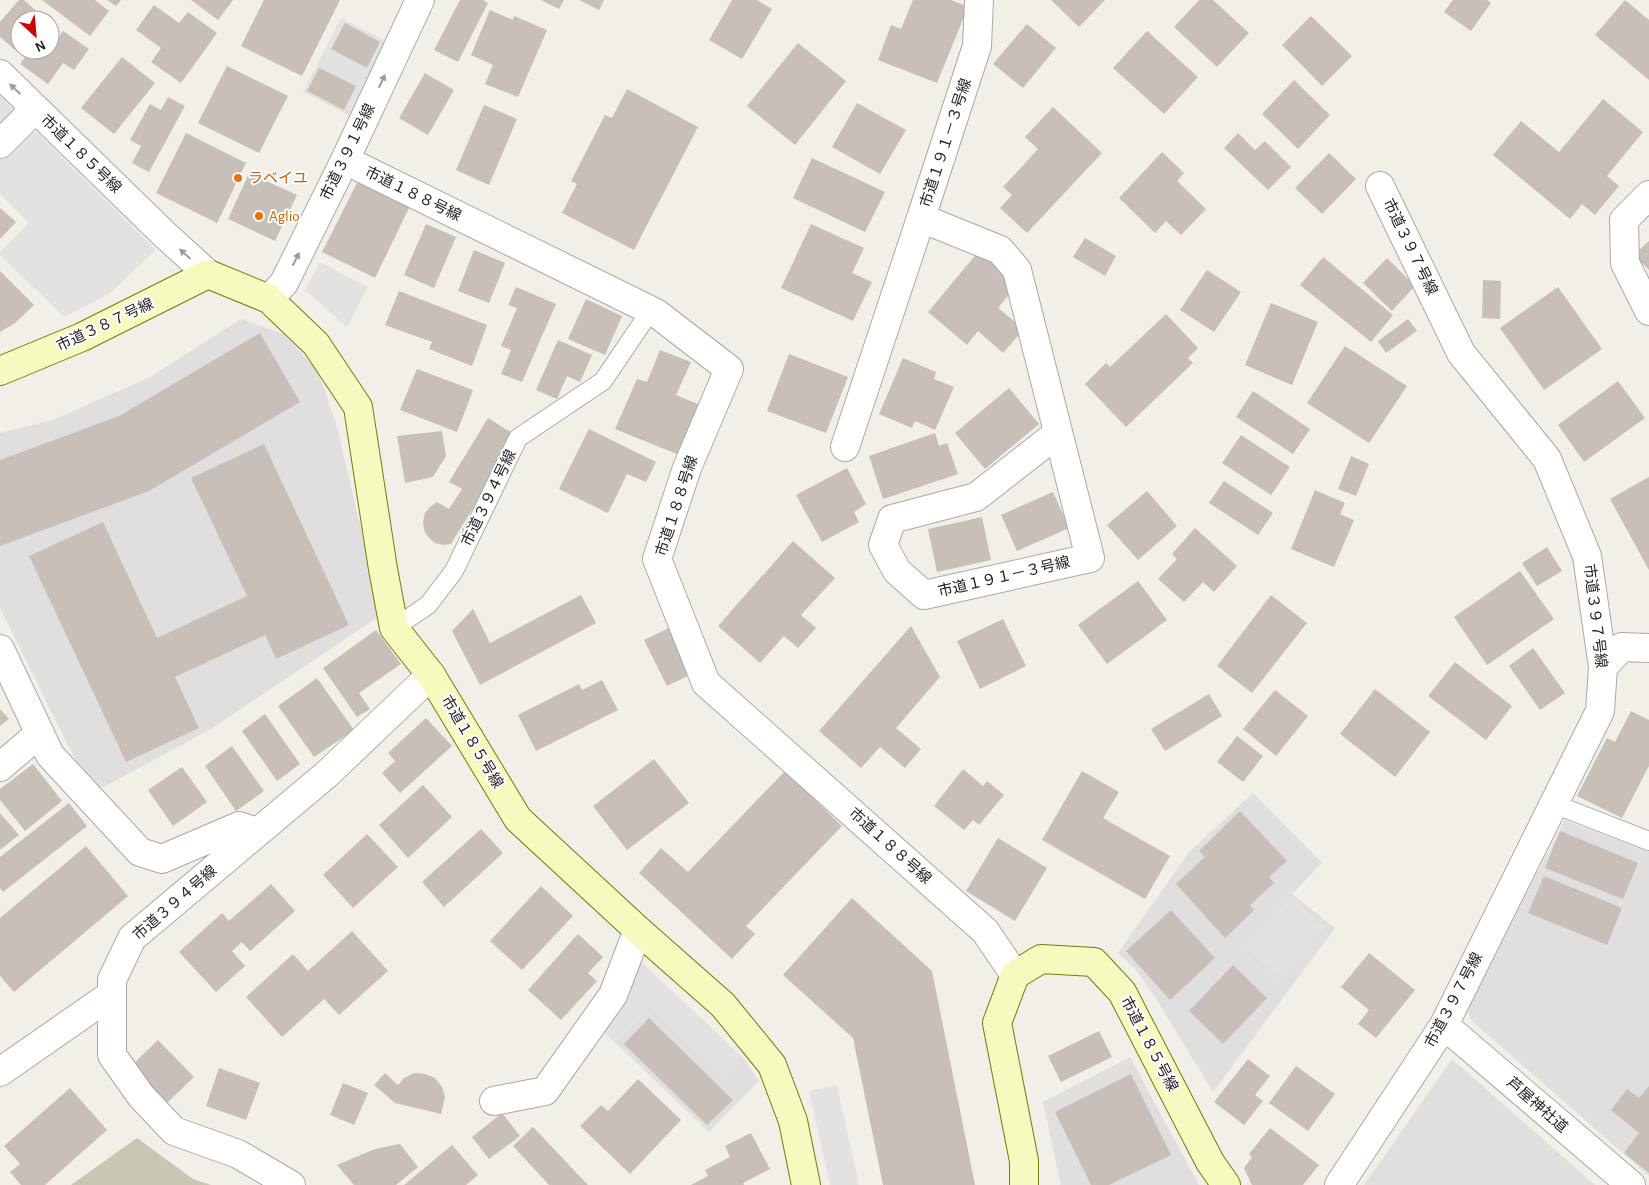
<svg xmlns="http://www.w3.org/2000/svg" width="1649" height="1185" font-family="'Alegreya Sans','Noto Sans JP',sans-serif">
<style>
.residential{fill:#e0dfdf}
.construction{fill:#c7c7b4}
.parking{fill:#e2e2e2}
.building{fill:#c7bfb8}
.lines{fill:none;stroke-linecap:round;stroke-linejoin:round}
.lane-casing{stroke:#a9a9a9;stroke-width:20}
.street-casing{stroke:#a9a9a9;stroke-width:30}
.secondary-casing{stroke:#707d05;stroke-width:30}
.lane{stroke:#fff;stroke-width:18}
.street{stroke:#fff;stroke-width:28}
.secondary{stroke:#f7fabf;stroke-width:28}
.oneway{fill:#9c9c9c}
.food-dot{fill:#e8710a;stroke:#fff;stroke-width:2}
.labels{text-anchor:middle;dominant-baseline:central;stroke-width:4;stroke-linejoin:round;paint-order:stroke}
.street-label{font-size:15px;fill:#222;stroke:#fff}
.food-label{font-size:15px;fill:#c56008;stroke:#fff;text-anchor:start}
</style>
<rect width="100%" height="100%" fill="#f2efe9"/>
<!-- residential -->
<path class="residential" d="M241 319 284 334 318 371 337 427 381 615 211 729 102 788 79 767 0 608V433L53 420 150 377Z
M1253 793 1322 863 1292 894 1335 928 1213 1092 1155 997 1136 970 1118 953 1189 852Z
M1565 820 1649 852V1176L1471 1020 1467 1007Z
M638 959 743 1058 759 1081 709 1132 602 1030Z
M1130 1057 1199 1185H1060V1181L1043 1102Z
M1452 1059 1595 1185H1364Z"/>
<!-- construction -->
<path class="construction" d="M137 1138 193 1179 211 1185H71Z"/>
<!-- parking -->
<path class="parking" d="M341 18 390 43 352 117 303 92Z
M0 96 15 112 0 126Z
M27 131 37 133 156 250 109 294 64 317 0 255V252L29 223 0 194V157Z
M320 262 368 287 347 327 305 290Z
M1291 898 1325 929 1279 978 1246 947Z
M638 959 743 1058 720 1079 650 1007 616 1043 602 1030Z
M837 1085 859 1185H830L809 1091Z"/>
<!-- building -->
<path class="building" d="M19 0H24L43 17 41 20H20V44L15 50 0 37V22Z
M42 0H95L109 11 90 36Z
M107 0H121L116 6Z
M191 0H233L218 20Z
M264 0H340L302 76 241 46Z
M460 0H483L488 3 458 62 434 50Z
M541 0H564L559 9Z
M579 0H604L599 10Z
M732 0H757L772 9 742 59 709 40Z
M913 0H951L968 7 937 83 878 60 891 25 901 29Z
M1051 0H1105L1079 27Z
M1199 0H1213L1249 33 1217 67 1174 27Z
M1453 0H1487L1491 3 1471 31 1444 12Z
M1625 0 1649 20V80L1595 35Z
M154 5 179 23 188 12 217 33 181 83 151 62 161 48 136 30Z
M490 10 513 20 514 16 547 30 518 97 485 84 493 65 471 55Z
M1311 16 1352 56 1322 86 1282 45Z
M345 23 380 42 367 68 331 49Z
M1027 24 1056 48 1023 88 993 64Z
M63 31 89 49 74 70 63 63 48 84 20 64 30 50H45L48 52 50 50Z
M1147 31 1198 77 1164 114 1113 68Z
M798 43 846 81 795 145 747 106Z
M122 57 155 83 114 134 81 108Z
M227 66 288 96 259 153 198 123Z
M319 68 356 86 344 110 307 91Z
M425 73 454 90 428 135 399 118Z
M1294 80 1330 115 1298 149 1262 114Z
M627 89 698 127 634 250 562 213 577 184 571 181 605 115 612 118Z
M168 97 185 106 149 172 132 163 141 146 130 140 150 104 161 110Z
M1603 99 1643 132 1607 176 1619 186 1595 215 1582 204 1570 219 1493 155 1521 121 1559 152Z
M857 103 906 130 880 174 832 147Z
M484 105 517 119 489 185 456 170Z
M1053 107 1102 153 1027 233 1000 208 1012 195 1003 187 1038 149 1025 137Z
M186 133 246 163 217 223 156 193Z
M1238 133 1255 150 1265 141 1291 167 1268 190 1224 148Z
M1162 152 1184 173 1177 181 1206 209 1181 235 1166 221 1155 233 1119 198Z
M1329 153 1356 179 1322 214 1295 188Z
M812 158 885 192 865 232 793 198Z
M249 173 297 195 275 241 228 219Z
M358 181 410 206 375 278 322 252Z
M0 208 16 222 0 239Z
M426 224 456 237 434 288 404 275Z
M811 224 864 248 852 273 872 282 853 321 781 288Z
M1085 238 1116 256 1105 276 1073 257Z
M1649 241V270L1634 255Z
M474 250 505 263 489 303 458 291Z
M978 252 1018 284 998 308 1024 329 1003 353 978 331 967 345 928 312Z
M1323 257 1393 315 1371 342 1300 285Z
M1387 258 1415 286 1392 311 1363 283Z
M1207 270 1241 292 1214 332 1180 310Z
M0 271 34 305 15 323 0 332Z
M1483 280 1501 281 1500 319 1482 318Z
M516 287 556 304 522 382 501 374 511 350 501 346 517 308 508 305Z
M1558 287 1602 349 1544 390 1500 328Z
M399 291 487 325 472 366 429 349 432 342 385 325Z
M586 299 622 316 605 355 568 339Z
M1271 303 1318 322 1292 385 1245 365Z
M1166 314 1198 348 1188 358 1193 363 1126 427 1085 384 1106 363 1110 367Z
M1408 319 1417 331 1386 353 1378 341Z
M260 333 300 402 149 491 0 546V460L119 416Z
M558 340 592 355 580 382 567 376 557 399 536 390Z
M1345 346 1407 386 1369 443 1307 403Z
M660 350 691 362 676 395 700 405 679 455 615 429 637 379 647 382Z
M789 354 848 377 826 433 767 411Z
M903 358 936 372 934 379 954 387 935 430 915 421 912 428 879 414Z
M417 369 473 390 457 432 400 410Z
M1618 381 1645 418 1584 462 1558 425Z
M1009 388 1039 424 985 469 955 433Z
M1253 391 1310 429 1293 454 1236 417Z
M488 418 517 436 451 544 443 545 435 543 428 537 424 530 423 522 425 513 430 507 437 502 449 509 462 489 449 482Z
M589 429 656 462 646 482 627 474 608 513 559 489Z
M442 431 446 456 433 477 405 483 397 436Z
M935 433 939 446 947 443 958 474 883 499 869 456Z
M1241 435 1290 467 1271 495 1222 463Z
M264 444 349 625 276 659 265 635 175 677 199 728 126 762 29 556 103 522 157 638 247 596 191 478Z
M1351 456 1369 464 1356 496 1338 489Z
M847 468 866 504 854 512 859 522 822 542 796 495Z
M1649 477V570L1610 499Z
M1224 481 1273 513 1258 535 1209 503Z
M1315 490 1345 503 1340 514 1354 520 1334 567 1291 549Z
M1147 491 1177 526 1138 560 1107 525Z
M1053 492 1069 528 1017 551 1001 515Z
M982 517 991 560 937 572 928 529Z
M1195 528 1237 566 1214 592 1203 582 1184 602 1158 579 1177 559 1172 554Z
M793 541 835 578 801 615 816 628 798 648 784 636 760 663 718 626Z
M1547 547 1562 571 1537 586 1522 563Z
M1520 571 1554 619 1487 665 1454 617Z
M1138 581 1167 620 1107 664 1078 625Z
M581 595 596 623 480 685 452 631 473 609 490 643Z
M1271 595 1307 623 1252 693 1217 666Z
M1003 619 1026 666 980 689 957 641Z
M911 626 940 677 896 728 921 749 905 768 880 747 861 768 819 731Z
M671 627 694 673 667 686 644 640Z
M376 630 401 664 359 693 370 709 357 717 323 668Z
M1533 648 1565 693 1540 710 1509 666Z
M1455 662 1512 706 1486 740 1428 696Z
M317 678 354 730 314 757 278 706Z
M602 680 618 710 536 751 518 715 579 684 582 690Z
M1375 689 1430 732 1395 777 1340 734Z
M1275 690 1308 716 1276 756 1243 729Z
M1209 694 1222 716 1165 751 1151 729Z
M0 709 9 719 0 726Z
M1631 711 1649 720V766L1622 818 1577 796 1607 738 1615 742Z
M265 714 300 764 277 781 242 731Z
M426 718 452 746 400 793 382 773 395 761 388 753Z
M1237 736 1263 756 1243 782 1217 762Z
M232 746 264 791 236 811 205 766Z
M654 759 689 803 627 850 593 806Z
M33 764 62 801 25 831 0 800V789Z
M182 767 207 802 173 826 148 790Z
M963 769 983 786 987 781 1004 795 979 825 973 820 964 830 934 806Z
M785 771 842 826 746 926 755 934 732 959 639 873 661 848 688 872Z
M1082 771 1119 792 1103 818 1170 856 1145 899 1042 840Z
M423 785 452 817 408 858 379 825Z
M69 803 87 826 3 892 0 888V857Z
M1240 811 1287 861 1269 877 1274 883 1250 905 1254 910 1225 938 1176 884 1205 857 1199 851Z
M0 813 19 835 0 850Z
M481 829 503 853 444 907 422 882Z
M1560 831 1638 863 1623 899 1545 868Z
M367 834 398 867 353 908 323 875Z
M998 838 1047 868 1015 921 966 891Z
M86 846 128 896 14 992 0 976V918Z
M1544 876 1622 908 1607 945 1528 913Z
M271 884 295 911 250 951 242 942 232 951 245 966 216 992 179 952 222 913 229 921Z
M541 886 573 916 522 970 490 941Z
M852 898 932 971 975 1185H883L853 1038 783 975Z
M1171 910 1215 958 1170 1000 1126 951Z
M352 931 388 971 339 1015 324 999 282 1037 246 997 293 954 308 971Z
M578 934 603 957 588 973 597 981 561 1020 528 990Z
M1369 953 1415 990 1376 1038 1358 1024 1369 1010 1341 987Z
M1233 965 1267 998 1223 1044 1189 1011Z
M649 1018 733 1100 707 1125 624 1044Z
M1099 1031 1112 1057 1061 1082 1048 1056Z
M158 1040 194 1077 167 1103 131 1066Z
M1248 1059 1270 1076 1255 1095 1263 1101 1244 1125 1214 1102Z
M1296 1066 1335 1094 1308 1131 1269 1103Z
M219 1068 260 1083 246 1120 206 1106Z
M385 1073 398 1085 404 1078 414 1073 425 1074 435 1078 442 1087 445 1097 441 1114 395 1103 374 1085Z
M1131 1074 1171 1155 1109 1185H1091L1055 1112Z
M638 1079 681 1120 630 1174 580 1126 601 1105 608 1111Z
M343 1083 368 1093 354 1125 330 1115Z
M1649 1086V1173L1624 1153 1639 1133 1611 1110 1627 1089 1639 1098Z
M70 1088 107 1130 45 1185H21L10 1172 20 1164 4 1146Z
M502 1113 520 1136 489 1159 472 1137Z
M533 1127 588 1185H549L513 1146Z
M1270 1128 1319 1165 1303 1185H1252L1244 1168 1252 1157 1249 1154Z
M751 1133 770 1169 743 1183 744 1185H691L708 1176 705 1170 730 1157 725 1146Z
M400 1144 418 1167 396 1185H354L337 1165 375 1149Z
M452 1145 478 1175 466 1185H404Z"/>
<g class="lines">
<!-- lane casing -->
<g class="lane-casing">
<path id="lane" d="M394 628 428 605 454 571 518 438 603 381 651 310
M1554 804 1649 841"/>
</g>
<!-- street casing -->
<g class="street-casing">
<path id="street" d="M979 0 977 46 921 218 1000 250 1017 270 1090 558 924 595 897 571 883 545 892 519 976 497 1058 433
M0 74 163 233 208 274
M0 144 35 109
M345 160 656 313 729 369 687 468 657 559 706 683 985 931 1015 975
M1649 195 1624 220 1625 263 1649 311
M269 299 284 283 345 160 420 0
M845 447 921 218
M0 649 50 755 140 852 162 859 239 826 257 832
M1603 667 1622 647 1649 648
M0 767 40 733
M1444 1025 1631 1185
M0 1072 112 994
M494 1101 545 1091 613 995 638 930
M291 1185 238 1154 174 1131 141 1096 112 1055V980L132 938 327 774 431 675
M1339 1185 1444 1025 1600 711 1603 667 1587 556 1547 459 1461 353 1380 186"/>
</g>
<!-- secondary casing -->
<g class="secondary-casing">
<path id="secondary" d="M0 371 82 337 208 274 269 299 316 344 358 407 383 569 394 628 431 675 518 819 638 930 723 1005 772 1065 793 1121 806 1185
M1024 1185V1161L997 1023 1015 975 1041 959 1094 962 1122 992 1210 1162 1226 1185"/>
</g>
<!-- lane -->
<use href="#lane" class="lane"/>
<!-- street -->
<use href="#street" class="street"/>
<!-- secondary -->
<use href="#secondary" class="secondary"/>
</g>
<!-- one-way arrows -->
<defs><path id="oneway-solid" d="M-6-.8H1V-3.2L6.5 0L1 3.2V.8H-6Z" transform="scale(1.25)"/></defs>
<g class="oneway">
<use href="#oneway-solid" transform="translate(382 81) rotate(-65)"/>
<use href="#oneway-solid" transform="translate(15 89) rotate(-136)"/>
<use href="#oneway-solid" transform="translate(185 254) rotate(-138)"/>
<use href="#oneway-solid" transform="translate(296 259) rotate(-64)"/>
</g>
<!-- markers -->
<g class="food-dot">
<circle cx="238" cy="178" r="5"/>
<circle cx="259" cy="216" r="5"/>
</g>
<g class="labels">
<!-- street labels -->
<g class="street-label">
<text transform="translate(946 143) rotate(-72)">市道１９１－３号線</text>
<text transform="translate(348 152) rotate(-64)">市道３９１号線</text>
<text transform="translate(81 154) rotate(44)">市道１８５号線</text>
<text transform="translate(413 194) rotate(26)">市道１８８号線</text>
<text transform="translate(1410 247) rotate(64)">市道３９７号線</text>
<text transform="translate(105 325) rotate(-25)">市道３８７号線</text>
<text transform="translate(489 498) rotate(-64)">市道３９４号線</text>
<text transform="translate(677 506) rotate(-72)">市道１８８号線</text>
<text transform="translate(1004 577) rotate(-13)">市道１９１－３号線</text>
<text transform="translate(1595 616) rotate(83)">市道３９７号線</text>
<text transform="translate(472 742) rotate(59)">市道１８５号線</text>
<text transform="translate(890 846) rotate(42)">市道１８８号線</text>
<text transform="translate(175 903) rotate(-41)">市道３９４号線</text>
<text transform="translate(1454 1000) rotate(-62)">市道３９７号線</text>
<text transform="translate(1149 1044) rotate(62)">市道１８５号線</text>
<text transform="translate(1537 1105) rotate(41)">芦屋神社道</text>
</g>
<!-- food labels -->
<g class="food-label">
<text x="248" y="178">ラベイユ</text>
<text x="269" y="216">Aglio</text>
</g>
</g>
<!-- north arrow -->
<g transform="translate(35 35) rotate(154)"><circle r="24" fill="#ffffff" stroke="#a7a7a7"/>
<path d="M0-4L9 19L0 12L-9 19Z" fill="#d40000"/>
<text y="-8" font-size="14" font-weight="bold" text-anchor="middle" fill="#222222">N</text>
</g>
</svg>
